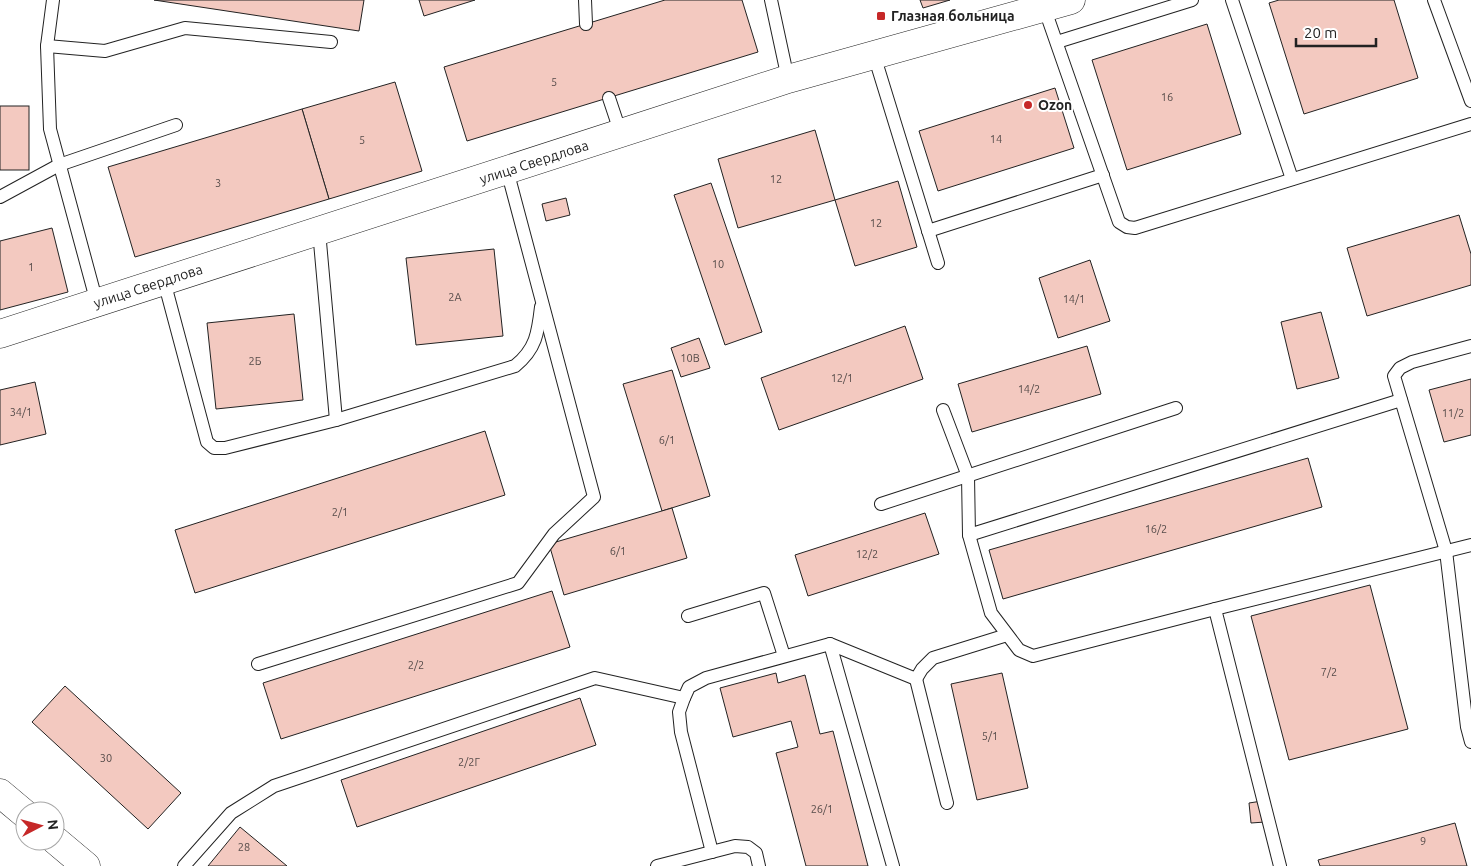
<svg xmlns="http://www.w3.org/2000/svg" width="1471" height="866" font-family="Ubuntu,sans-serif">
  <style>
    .building { fill: #f3c9c0; stroke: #222 }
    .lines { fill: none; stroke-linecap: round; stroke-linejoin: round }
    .lane-casing { stroke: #222; stroke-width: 14 }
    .secondary-casing { stroke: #222; stroke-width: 29 }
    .primary-casing { stroke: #222; stroke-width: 29 }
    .lane { stroke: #fff; stroke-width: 12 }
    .secondary { stroke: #fff; stroke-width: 28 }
    .primary { stroke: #fff; stroke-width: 28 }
    .poi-dot { fill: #c62828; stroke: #fff; stroke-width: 2 }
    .labels { text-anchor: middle; stroke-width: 4; stroke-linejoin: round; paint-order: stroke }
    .number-label { font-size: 11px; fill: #564c4a }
    .poi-label { font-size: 14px; font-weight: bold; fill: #222; stroke: #fff; text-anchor: start }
    .street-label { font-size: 14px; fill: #222; stroke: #fff }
  </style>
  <rect width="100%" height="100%" fill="#fff"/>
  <g class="building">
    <path d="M154,0H364L359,31Z"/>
    <path d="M419,0H475L424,16Z"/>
    <path d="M665,0H742L758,52L467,141L444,67Z"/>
    <path d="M920,0H950L923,8Z"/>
    <path d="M1279,0H1394L1418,78L1304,114L1269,3Z"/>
    <path d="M1207,24L1241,134L1127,170L1092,60Z"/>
    <path d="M395,82L422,171L329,199L302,109Z"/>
    <path d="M1055,88L1074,148L938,191L919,131Z"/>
    <rect x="0" y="106" width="29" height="64"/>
    <path d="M302,109L329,199L135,257L108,167Z"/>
    <path d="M815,130L835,200L738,228L718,159Z"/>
    <path d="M898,181L917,247L855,266L835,200Z"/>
    <path d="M711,183L762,332L725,345L674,195Z"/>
    <path d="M566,198L570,215L546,221L542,204Z"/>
    <path d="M1459,215L1471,254V285L1367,316L1347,248Z"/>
    <path d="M52,228L68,292L0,310V241Z"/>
    <path d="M494,249L503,336L416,345L406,258Z"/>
    <path d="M1090,260L1110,321L1058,338L1039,278Z"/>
    <path d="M1321,312L1339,378L1297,389L1281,322Z"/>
    <path d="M294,314L303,400L216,409L207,323Z"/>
    <path d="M905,326L923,379L779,430L761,378Z"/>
    <path d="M699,338L710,368L681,377L671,348Z"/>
    <path d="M1087,346L1101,394L972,432L958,384Z"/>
    <path d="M672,370L710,496L662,511L623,384Z"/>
    <path d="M1471,379V435L1444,442L1429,390Z"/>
    <path d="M35,382L46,434L0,445V390Z"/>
    <path d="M485,431L505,495L195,593L175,530Z"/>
    <path d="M1308,458L1322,507L1003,599L989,550Z"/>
    <path d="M672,508L687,558L564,595L549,544Z"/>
    <path d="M925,513L939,554L808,596L795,555Z"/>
    <path d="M1370,585L1408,729L1289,760L1251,616Z"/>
    <path d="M552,591L570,647L281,739L263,683Z"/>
    <path d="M776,673L778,683L805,675L820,734L833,731L868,866H806L776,753L798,747L791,721L733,737L720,688Z"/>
    <path d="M1002,673L1028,788L977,800L951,684Z"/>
    <path d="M65,686L181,793L148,829L32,722Z"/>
    <path d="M580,698L596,745L357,827L341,780Z"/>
    <path d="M1262,801L1265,822L1251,823L1249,803Z"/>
    <path d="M1455,823L1467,866H1320L1318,860Z"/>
    <path d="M240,827L287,866H208Z"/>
  </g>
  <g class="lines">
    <defs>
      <g id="lane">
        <path d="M53,0L47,46L50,129L97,303"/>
        <path d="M585,0L586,24"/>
        <path d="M771,0L788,79"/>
        <path d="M1232,0L1292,179"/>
        <path d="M1434,0L1471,101"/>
        <path d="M1044,7L1119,222L1127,227L1135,228L1471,124"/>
        <path d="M1057,42L1192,0"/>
        <path d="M47,46L105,51L185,28L331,42"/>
        <path d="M874,55L938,263"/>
        <path d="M609,98L621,134"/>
        <path d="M0,197L59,165L176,125"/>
        <path d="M319,231L336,420"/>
        <path d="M928,231L1103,175"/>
        <path d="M164,281L207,442L214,448H225L336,420L515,366C536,349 538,333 541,307"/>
        <path d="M1471,346L1412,362L1400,368L1394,376L1446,551L1467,727L1471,742"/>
        <path d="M943,410L968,476L969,535L1401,400"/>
        <path d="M881,504L1176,408"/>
        <path d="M969,535L991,613L1019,650L1033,656L1215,609"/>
        <path d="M688,616L764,593L784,656"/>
        <path d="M830,644L893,866"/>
        <path d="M258,664L518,583L554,534L594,497L507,170"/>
        <path d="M916,679L947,803"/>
        <path d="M712,852L681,732L679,712L684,698L689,687L706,678L830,644L916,679L922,669L933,658L1007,635"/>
        <path d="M184,866L231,813L274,786L595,678L684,698"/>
        <path d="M657,866L735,846L748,847L756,853L759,866"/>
        <path d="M1280,866L1215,609L1471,545"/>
      </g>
      <path id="secondary" d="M0,334L788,79L1071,0"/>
      <g id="primary">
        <path d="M0,793L25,814"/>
        <path d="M55,840L86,866"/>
      </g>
    </defs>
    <use href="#lane" class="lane-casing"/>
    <use href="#secondary" class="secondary-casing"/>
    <use href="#primary" class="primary-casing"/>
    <use href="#lane" class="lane"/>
    <use href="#secondary" class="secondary"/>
    <use href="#primary" class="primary"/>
  </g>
  <g class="poi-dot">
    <rect x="876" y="11" width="10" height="10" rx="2.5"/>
    <circle cx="1028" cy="105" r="5"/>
  </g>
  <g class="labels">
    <g class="number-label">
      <text x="554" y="86">5</text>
      <text x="1167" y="101">16</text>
      <text x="996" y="143">14</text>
      <text x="362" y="144">5</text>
      <text x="776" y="183">12</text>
      <text x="218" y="187">3</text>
      <text x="876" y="227">12</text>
      <text x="718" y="268">10</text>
      <text x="31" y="271">1</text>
      <text x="455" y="301">2А</text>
      <text x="1074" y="303">14/1</text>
      <text x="690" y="362">10В</text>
      <text x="255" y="365">2Б</text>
      <text x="842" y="382">12/1</text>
      <text x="1029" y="393">14/2</text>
      <text x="21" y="416">34/1</text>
      <text x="1453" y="417">11/2</text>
      <text x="667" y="444">6/1</text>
      <text x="340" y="516">2/1</text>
      <text x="1156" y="533">16/2</text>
      <text x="618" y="555">6/1</text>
      <text x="867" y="558">12/2</text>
      <text x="416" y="669">2/2</text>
      <text x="1329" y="676">7/2</text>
      <text x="990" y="740">5/1</text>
      <text x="106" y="762">30</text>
      <text x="469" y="766">2/2Г</text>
      <text x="822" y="813">26/1</text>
      <text x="1423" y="845">9</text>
      <text x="244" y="851">28</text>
    </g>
    <g class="poi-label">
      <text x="891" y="21">Глазная больница</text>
      <text x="1038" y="110">Ozon</text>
    </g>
    <g class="street-label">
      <text transform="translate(534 162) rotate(-18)" y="5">улица Свердлова</text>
      <text transform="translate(148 286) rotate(-18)" y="5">улица Свердлова</text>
    </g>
  </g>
  <g transform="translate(40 826) rotate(84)"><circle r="24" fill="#ffffff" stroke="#a7a7a7"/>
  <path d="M0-4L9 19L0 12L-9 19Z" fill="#c62828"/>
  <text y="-8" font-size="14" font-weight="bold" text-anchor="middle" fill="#222222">N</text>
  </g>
  <path d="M1296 38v8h80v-8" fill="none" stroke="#222222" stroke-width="2.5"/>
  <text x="1304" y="38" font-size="15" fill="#222222" stroke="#ffffff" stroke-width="4" paint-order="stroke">20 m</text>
</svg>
